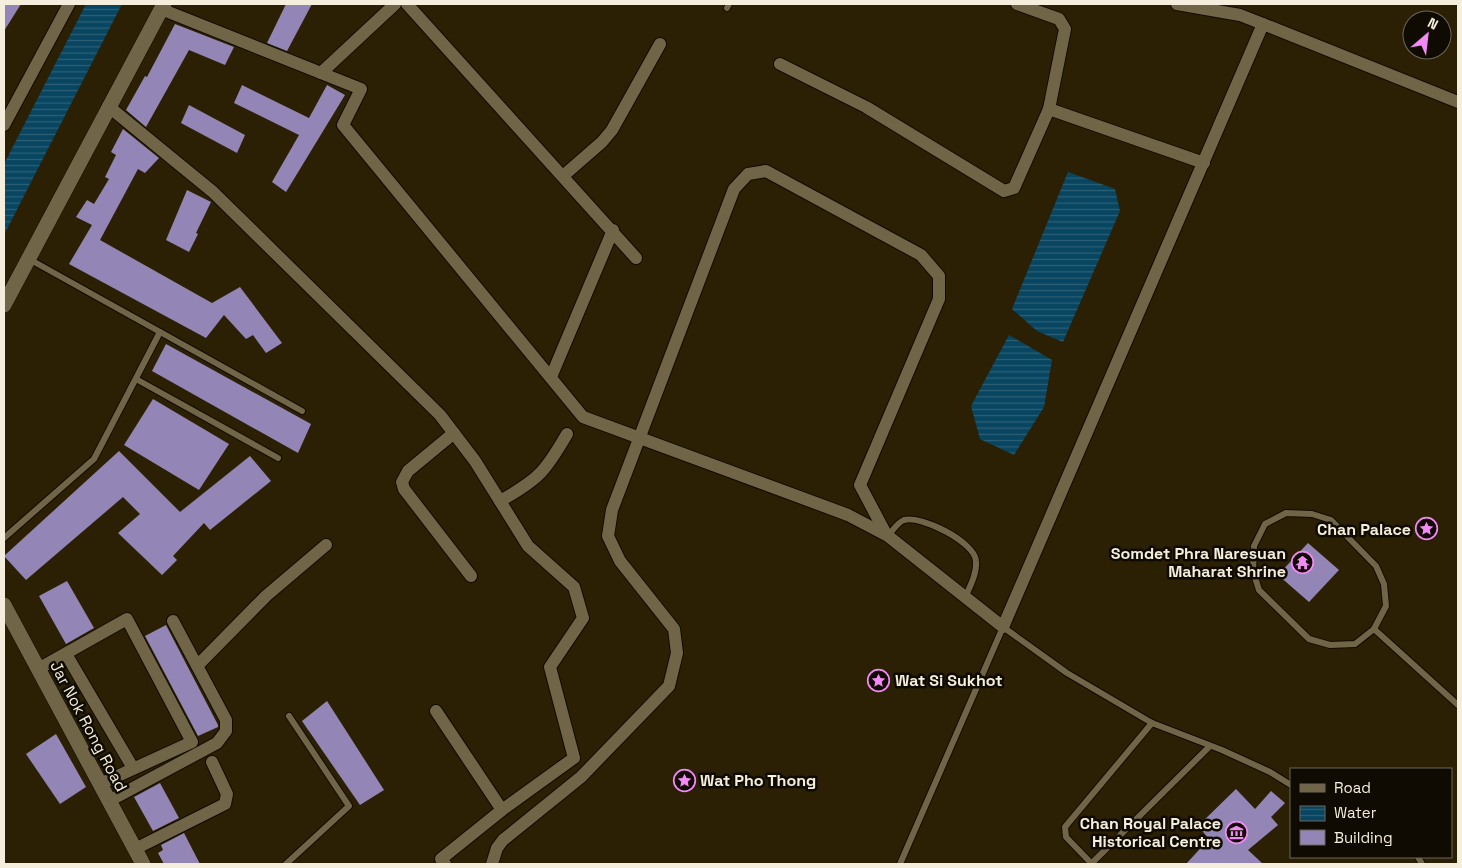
<svg xmlns="http://www.w3.org/2000/svg" width="1462" height="868" font-family="'Space Grotesk',sans-serif">
  <style>
    .water { fill: url(#water-rules) }
    .building { fill: #9386b6 }
    .lines { fill: none; stroke-linecap: round; stroke-linejoin: round }
    .service-casing { stroke: #120a00; stroke-width: 8 }
    .minor-casing { stroke: #120a00; stroke-width: 14 }
    .tertiary-casing { stroke: #120a00; stroke-width: 16 }
    .service { stroke: #716547; stroke-width: 6 }
    .minor { stroke: #716547; stroke-width: 12 }
    .tertiary { stroke: #716547; stroke-width: 15 }
    .labels { text-anchor: middle; stroke-width: 5; stroke-linejoin: round; paint-order: stroke }
    .poi-label { font-size: 16px; font-weight: bold; fill: #f5eedd; stroke: #0f0b02; text-anchor: end }
    .street-label { font-size: 16px; fill: #f5eedd; stroke: #0f0b02 }
  </style>
  <defs>
    <pattern id="water-rules" width="6" height="5" patternUnits="userSpaceOnUse" patternTransform="scale(1.25)"><rect width="6" height="5" fill="#074560"/><path d="M0 2.5h6" fill="none" stroke="#2c6076"/></pattern>
  </defs>
  <rect width="100%" height="100%" fill="#2b2003"/>
  <g class="water">
    <path d="M86,4H122L4,235V164Z"/>
    <path d="M1068,172L1115,189L1120,211L1063,342L1037,331L1012,309Z"/>
    <path d="M1009,335L1052,360L1044,407L1014,455L980,439L971,406Z"/>
  </g>
  <g class="building">
    <path d="M4,4H21L4,31Z"/>
    <path d="M286,4H312L287,51L267,43Z"/>
    <path d="M175,24L234,47L225,65L189,50L146,127L126,110L145,76L147,77Z"/>
    <path d="M242,85L309,118L327,85L345,95L286,192L272,182L299,135L234,103Z"/>
    <path d="M189,105L245,135L237,153L181,123Z"/>
    <path d="M123,129L159,158L145,173L138,169L100,240L212,303L240,287L282,343L266,353L253,335L246,339L224,315L206,338L69,264L92,225L76,217L87,200L94,204L109,179L105,177L116,155L111,152Z"/>
    <path d="M187,190L211,202L196,233L198,234L189,252L166,240Z"/>
    <path d="M166,344L311,424L298,453L152,371Z"/>
    <path d="M153,399L229,444L199,490L124,445Z"/>
    <path d="M119,451L180,512L250,456L271,481L210,530L204,523L173,556L177,560L162,575L118,533L140,514L123,497L26,580L4,556Z"/>
    <path d="M1308,543L1339,570L1309,602L1278,575Z"/>
    <path d="M67,581L94,628L66,644L39,596Z"/>
    <path d="M166,625L218,725V727L198,736L145,636Z"/>
    <path d="M327,701L384,790L360,805L302,721Z"/>
    <path d="M56,734L86,787L60,804L26,754Z"/>
    <path d="M160,783L179,818L153,831L134,797Z"/>
    <path d="M1236,789L1255,809L1271,791L1285,803L1271,817L1278,825L1248,850L1263,864H1186L1209,839L1198,826Z"/>
    <path d="M184,833L200,864H164L158,853L163,850L161,845Z"/>
  </g>
  <g class="lines">
    <defs>
      <g id="service">
        <path d="M727,8L729,4"/>
        <path d="M29,259L302,411"/>
        <path d="M136,379L278,458"/>
        <path d="M1286,513L1312,514L1331,520L1376,566L1384,584L1386,606L1374,629L1355,644L1330,645L1309,639L1259,590L1253,571L1254,546L1265,524Z"/>
        <path d="M888,536C892,531 898,522 904,520C921,515 975,542 976,561C977,574 970,586 965,598"/>
        <path d="M4,538L94,459L160,332"/>
        <path d="M1374,629L1458,705"/>
        <path d="M1418,857L1422,864"/>
        <path d="M1091,863L1066,837L1065,827L1152,723"/>
        <path d="M286,864L349,806L289,716"/>
        <path d="M900,864L1003,627L1067,673L1152,723L1222,750L1270,772L1291,785"/>
        <path d="M1091,864L1210,746"/>
      </g>
      <g id="minor">
        <path d="M407,4L636,258"/>
        <path d="M1017,4L1059,19L1065,29L1049,109"/>
        <path d="M1177,4L1240,15L1263,24"/>
        <path d="M161,9L361,89L343,125L583,417L848,515L888,536L1003,627L1263,24L1458,102"/>
        <path d="M780,64L866,107L1004,191L1014,188L1049,109L1204,163"/>
        <path d="M321,73L395,4"/>
        <path d="M108,106L213,192L440,415L475,461L528,546L574,587L583,618L550,667L574,758L502,810L441,859L445,864"/>
        <path d="M4,125L69,4"/>
        <path d="M563,176L602,142L612,130L660,44"/>
        <path d="M551,377L613,230"/>
        <path d="M454,433L408,471L402,482L404,489L471,576"/>
        <path d="M500,501C539,479 545,472 567,434"/>
        <path d="M66,654L133,768"/>
        <path d="M198,665L266,596L326,545"/>
        <path d="M38,669L127,619L192,742L100,784"/>
        <path d="M436,711L502,810"/>
        <path d="M109,801L217,743L226,731V720L173,621"/>
        <path d="M135,849L225,804L227,794L212,762"/>
        <path d="M492,864L497,848L503,840L581,777L669,686L677,653L674,629L620,561L608,536L612,510L734,189L748,174L766,171L921,255L939,276V299L860,485L886,534"/>
      </g>
      <g id="tertiary">
        <path d="M4,305L164,4"/>
        <path d="M4,605L143,864"/>
      </g>
    </defs>
    <use href="#service" class="service-casing"/>
    <use href="#minor" class="minor-casing"/>
    <use href="#tertiary" class="tertiary-casing"/>
    <use href="#service" class="service"/>
    <use href="#minor" class="minor"/>
    <use href="#tertiary" class="tertiary"/>
  </g>
  <defs>
    <symbol id="sight-ring" viewBox="-11 -11 22 22"><circle r="9.5" fill="#0f0b02" stroke="#f18af4" stroke-width="1.5"/><path d="M0-6L1.8-2.2L6-1.7L2.9 1.2L3.7 5.4L0 3.3L-3.7 5.4L-2.9 1.2L-6-1.7L-1.8-2.2Z" fill="#f18af4"/></symbol>
    <symbol id="temple-ring" viewBox="-11 -11 22 22"><circle r="9.5" fill="#0f0b02" stroke="#f18af4" stroke-width="1.5"/><path d="M0-6L5-2H3V0L6.5 2.5H4V6H1.5V3h-3V6H-4V2.5H-6.5L-3 0V-2H-5Z" fill="#f18af4"/></symbol>
    <symbol id="museum-ring" viewBox="-11 -11 22 22"><circle r="9.5" fill="#0f0b02" stroke="#f18af4" stroke-width="1.5"/><path d="M0-6L6-3V-2H-6V-3ZM-5-1h2V3h-2ZM-1-1h2V3h-2ZM3-1h2V3H3ZM-6 4H6V6H-6Z" fill="#f18af4"/></symbol>
  </defs>
  <g fill-rule="evenodd">
    <use href="#sight-ring" x="1414" y="516" width="25" height="25"/>
    <use href="#temple-ring" x="1290" y="550" width="25" height="25"/>
    <use href="#sight-ring" x="866" y="668" width="25" height="25"/>
    <use href="#sight-ring" x="672" y="768" width="25" height="25"/>
    <use href="#museum-ring" x="1224" y="820" width="25" height="25"/>
  </g>
  <g class="labels">
    <g class="poi-label">
      <text x="1411" y="535">Chan Palace</text>
      <text x="1286" y="559">Somdet Phra Naresuan<tspan x="1286" dy="18">Maharat Shrine</tspan></text>
      <text x="895" y="686" text-anchor="start">Wat Si Sukhot</text>
      <text x="700" y="786" text-anchor="start">Wat Pho Thong</text>
      <text x="1221" y="829">Chan Royal Palace<tspan x="1221" dy="18">Historical Centre</tspan></text>
    </g>
    <g class="street-label">
      <text transform="translate(89 726) rotate(62)" y="6">Jar Nok Rong Road</text>
    </g>
  </g>
  <rect width="1462" height="868" fill="none" stroke="#f5eedd" stroke-width="10"/>
  <rect x="1290" y="768" width="162" height="90" fill="#0f0b02" stroke="#6b665a"/>
  <rect x="1300" y="784" width="25" height="8" fill="#716547" stroke="#6b665a"/>
  <text x="1334" y="793" font-size="15" fill="#f5eedd">Road</text>
  <rect x="1300" y="806" width="25" height="15" fill="url(#water-rules)" stroke="#6b665a"/>
  <text x="1334" y="818" font-size="15" fill="#f5eedd">Water</text>
  <rect x="1300" y="830" width="25" height="15" fill="#9386b6" stroke="#6b665a"/>
  <text x="1334" y="843" font-size="15" fill="#f5eedd">Building</text>
  <g transform="translate(1427 35) rotate(28)"><circle r="24" fill="#0f0b02" stroke="#6b665a"/>
  <path d="M0-4L9 19L0 12L-9 19Z" fill="#f18af4"/>
  <text y="-8" font-size="14" font-weight="bold" text-anchor="middle" fill="#f5eedd">N</text>
  </g>
</svg>
